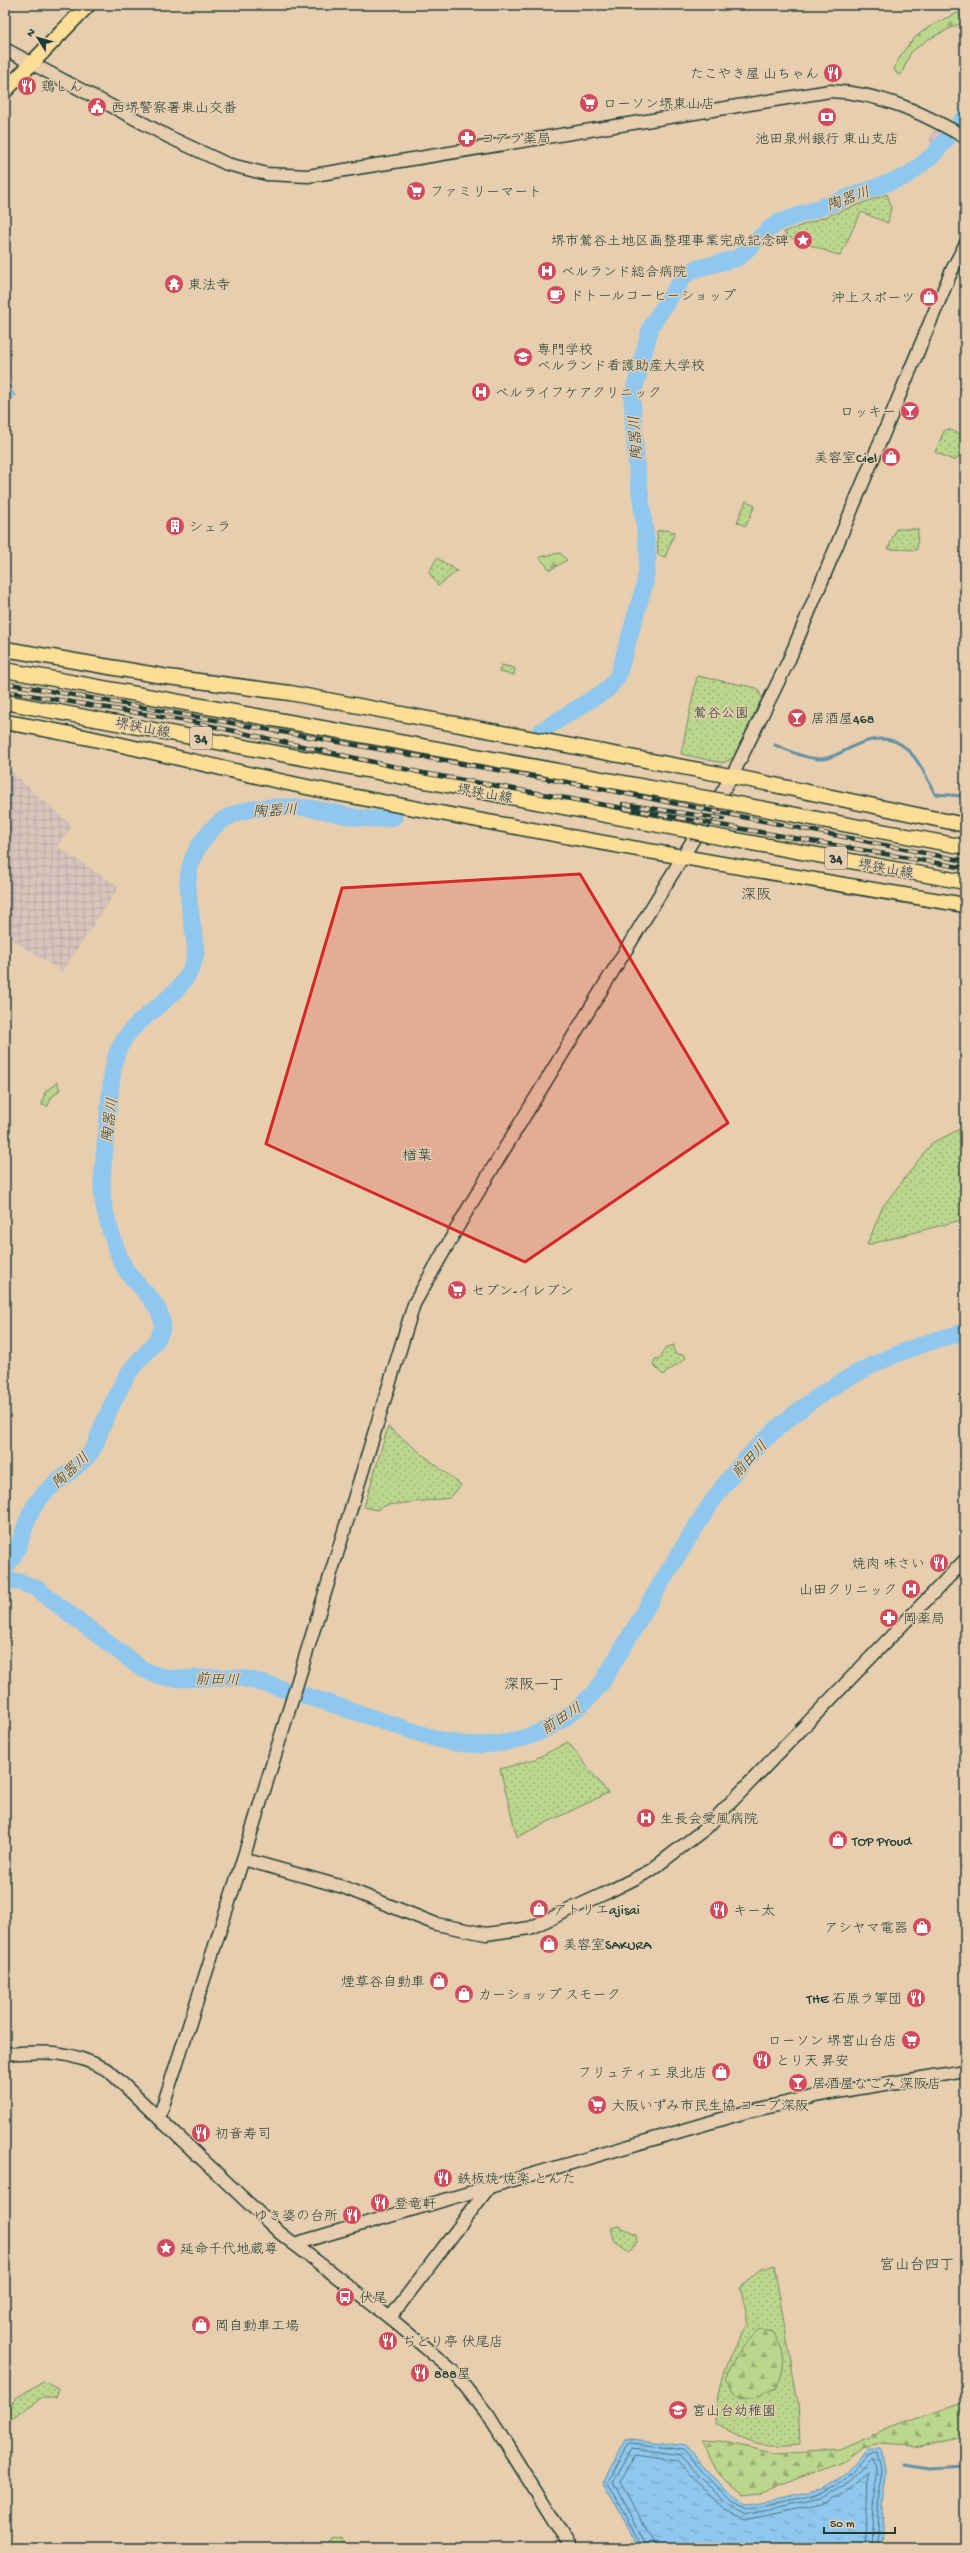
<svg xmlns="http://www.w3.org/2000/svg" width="970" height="2553" font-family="'Gochi Hand','Klee One',sans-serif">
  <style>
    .industrial { fill: url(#industrial-grid) }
    .grass { fill: url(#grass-dots); stroke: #6e8a60 }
    .forest { fill: url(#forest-firs); stroke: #6e8a60 }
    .water { fill: url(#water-ripples); stroke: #6290a4 }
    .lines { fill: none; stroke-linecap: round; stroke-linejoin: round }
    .shore { stroke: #4c747e; stroke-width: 1 }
    .stream { stroke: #6290a4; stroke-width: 3 }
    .river { stroke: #8fc7ee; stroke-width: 17 }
    .secondary-casing { stroke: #1f3d34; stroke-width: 15 }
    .primary-casing { stroke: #1f3d34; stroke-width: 17 }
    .secondary { stroke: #e7ceaf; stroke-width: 12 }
    .primary { stroke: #fcde96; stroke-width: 14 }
    .rail-casing { stroke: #1f3d34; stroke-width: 4.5 }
    .rail { stroke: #e7ceaf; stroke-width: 3; stroke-dasharray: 9; stroke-linecap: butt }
    .primary-bridge-casing { stroke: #1f3d34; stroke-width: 17; stroke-linecap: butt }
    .primary-bridge { stroke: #fcde96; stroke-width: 14 }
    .marked { fill: #d62828; fill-opacity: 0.2; stroke: #d62828; stroke-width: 3; stroke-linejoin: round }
    .labels { text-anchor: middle; stroke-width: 3; stroke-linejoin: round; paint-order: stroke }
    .shield { fill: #e7ceaf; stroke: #5b6859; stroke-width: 1 }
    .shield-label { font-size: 13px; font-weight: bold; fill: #1f3d34 }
    .poi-label { font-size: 14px; fill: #1f3d34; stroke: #e7ceaf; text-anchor: start }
    .park-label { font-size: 14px; fill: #274538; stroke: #e7ceaf }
    .street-label { font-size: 14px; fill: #1f3d34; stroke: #e7ceaf }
    .water-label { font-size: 15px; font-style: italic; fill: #25443d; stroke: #e7ceaf }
    .neighbourhood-label { font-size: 15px; fill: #1f3d34; stroke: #e7ceaf }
  </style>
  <defs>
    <pattern id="industrial-grid" width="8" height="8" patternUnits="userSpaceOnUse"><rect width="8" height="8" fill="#d9c4bd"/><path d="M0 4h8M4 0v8" fill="none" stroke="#baa9a3"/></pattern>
    <pattern id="grass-dots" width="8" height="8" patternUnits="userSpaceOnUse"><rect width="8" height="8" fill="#bdd68d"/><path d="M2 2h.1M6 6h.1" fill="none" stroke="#99af74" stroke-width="1.8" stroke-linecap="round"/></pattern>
    <pattern id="forest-firs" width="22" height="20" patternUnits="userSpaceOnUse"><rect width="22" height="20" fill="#bdd68d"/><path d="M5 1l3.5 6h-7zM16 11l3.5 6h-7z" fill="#99af74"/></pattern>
    <pattern id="water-ripples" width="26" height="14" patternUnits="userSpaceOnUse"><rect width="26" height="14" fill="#8fc7ee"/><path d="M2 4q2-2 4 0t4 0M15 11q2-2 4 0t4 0" fill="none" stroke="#74a3c2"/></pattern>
  </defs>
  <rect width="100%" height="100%" fill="#e7ceaf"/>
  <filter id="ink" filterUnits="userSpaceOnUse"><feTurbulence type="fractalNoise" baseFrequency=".025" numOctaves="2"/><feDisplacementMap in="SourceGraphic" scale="8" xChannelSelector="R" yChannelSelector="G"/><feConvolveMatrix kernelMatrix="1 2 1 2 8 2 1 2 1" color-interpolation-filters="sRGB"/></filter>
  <g filter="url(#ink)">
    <g class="industrial">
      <path d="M934,130L942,135L934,145L928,141Z"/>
      <path d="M5,766L72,826L57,846L119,887L62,972L5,935Z"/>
    </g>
    <g class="grass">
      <path d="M887,194L891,206L888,223L861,212L840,256L786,236L784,232Z"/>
      <path d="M948,429L965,436V449L955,461L935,452L944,431Z"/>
      <path d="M746,501L755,505L746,526L737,522Z"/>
      <path d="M896,529H918L917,550L888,549Z"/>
      <path d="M665,530L675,532L665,557L658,555L657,531Z"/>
      <path d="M437,558L457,571L438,586L429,572Z"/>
      <path d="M501,665L515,668L514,675L499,672Z"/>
      <path d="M697,676L757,688L762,698L733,758L723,763L681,754Z"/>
      <path d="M57,1082L60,1090L51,1098L48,1106L42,1105L45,1092Z"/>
      <path d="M960,1129L965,1156V1219L867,1245L883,1206L932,1143Z"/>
      <path d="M674,1345V1351L676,1354L684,1355L686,1358L663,1375L653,1365L655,1359L660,1358L665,1348Z"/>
      <path d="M388,1427L461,1485L450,1498L387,1505L376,1510L364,1507Z"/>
      <path d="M568,1742L608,1793L517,1837L500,1769L535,1759Z"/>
      <path d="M618,2226L636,2234L637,2242L630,2253L615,2242L611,2228Z"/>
      <path d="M774,2265L798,2403L800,2444C761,2448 748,2443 715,2424C718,2377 726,2363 749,2323L740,2288L760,2270Z"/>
      <path d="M43,2381L59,2389L56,2398H41L5,2424V2412L16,2398Z"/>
      <path d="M343,2537L346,2543L341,2546L342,2548H326L334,2539Z"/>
    </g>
    <g class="forest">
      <path d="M965,10V21L927,40L911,52L901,75L897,74L894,69C909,34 931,24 965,10Z"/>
      <path d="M560,553L567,560L550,570L539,557Z"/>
      <path d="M759,2330L772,2332C786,2353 787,2365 776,2389L753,2398L739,2397L726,2380C731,2359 744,2345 759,2330Z"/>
      <path d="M965,2402V2437L914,2446L877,2444L861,2447L842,2462L758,2493L743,2495L719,2474L701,2440L719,2441L774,2453L838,2449L873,2434Z"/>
    </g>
    <g class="water">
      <path d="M5,381L15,396L5,405Z"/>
      <path d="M632,2439L686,2446L734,2499L746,2505L820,2489L845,2475L867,2449H881L885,2470L881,2548H640L603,2483L626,2440Z"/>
    </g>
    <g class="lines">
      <g class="shore">
        <path d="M643,2548L608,2484L628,2444L632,2443L684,2450L731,2502L746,2509L822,2493L848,2478L869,2454L877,2453L881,2470L877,2548"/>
        <path d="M648,2548L613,2483L633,2448L681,2455L727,2505L746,2514L823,2497L851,2481L873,2459L876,2471L872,2548"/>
        <path d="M654,2548L652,2540L620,2483L636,2454L678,2460L724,2511L745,2520L825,2503L854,2487L868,2473L866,2548"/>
      </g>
      <g class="stream">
        <path d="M775,745C790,751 805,759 822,759C833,758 846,750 856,745C902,725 917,757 935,794L965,796"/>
        <path d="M905,2464L928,2468L965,2466"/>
      </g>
      <g class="river">
        <path d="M541,731L608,689L618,676L645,583L648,554L636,461L632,398L651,326L685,275L695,269L738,258L769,229L780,222L907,176L933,155L965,117"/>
        <path d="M5,1568C21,1549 22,1530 32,1510C45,1485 74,1474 91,1452C96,1446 98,1437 101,1429C110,1409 118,1389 130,1371C139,1357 165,1340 162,1321C158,1299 133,1284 123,1265C116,1249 105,1217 103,1200C100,1177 105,1152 107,1128C109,1107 110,1085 114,1064C123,1012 188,1005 196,952C194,928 187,902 188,879C190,852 211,822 237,813C257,806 285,806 307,808C335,811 366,824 394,817"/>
        <path d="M5,1580L20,1582L36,1588L138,1666C172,1689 204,1673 241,1678C253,1680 265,1684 276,1687C314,1698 351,1710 388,1723C408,1729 429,1738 449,1742C509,1753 563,1731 601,1684C626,1643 650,1601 675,1560C696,1527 716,1492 742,1463C801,1397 879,1353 965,1332"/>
      </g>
      <defs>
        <g id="secondary">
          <path d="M5,49L169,137L227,164L267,174L308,176L830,91C882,93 920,112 965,137"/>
          <path d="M243,1859L343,1887L436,1924L486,1934L530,1928L608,1892L650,1871L706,1828L965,1560"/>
          <path d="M5,2054C49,2051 68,2050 108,2070L280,2233L390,2318L453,2371L488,2415L571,2548"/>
          <path d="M159,2118L243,1859L414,1304L469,1207L732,776L788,662L952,270L965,245"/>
          <path d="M294,2244L746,2112L830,2093L965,2071"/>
          <path d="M390,2318L490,2186"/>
        </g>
        <g id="primary">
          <path d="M5,91L88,5"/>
          <path d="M5,649L168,677L290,693L741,778L965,825"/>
          <path d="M5,670L711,799"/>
          <path d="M5,702L691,831"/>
          <path d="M5,722C120,741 232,773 346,795C552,835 758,871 965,905"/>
          <path d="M727,802L965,847"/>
          <path d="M708,835L965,882"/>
        </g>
      </defs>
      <use href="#secondary" class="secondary-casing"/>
      <use href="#primary" class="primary-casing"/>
      <use href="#secondary" class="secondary"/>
      <use href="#primary" class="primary"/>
      <defs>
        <g id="rail">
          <path d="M5,683L587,786L965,861"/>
          <path d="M5,691L198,723L423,773L965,868"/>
          <path d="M623,804L723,819"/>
        </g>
      </defs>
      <use href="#rail" class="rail-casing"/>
      <use href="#rail" class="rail"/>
      <defs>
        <g id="primary-bridge">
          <path d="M711,799L727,802"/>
          <path d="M691,831L708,835"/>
        </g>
      </defs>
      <use href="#primary-bridge" class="primary-bridge-casing"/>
      <use href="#primary-bridge" class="primary-bridge"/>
    </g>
  </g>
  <path class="marked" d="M580,874L728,1123L525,1262L266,1144L342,888Z"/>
  <defs>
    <symbol id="restaurant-disc" viewBox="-11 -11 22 22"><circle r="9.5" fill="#d1495b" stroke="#e7ceaf"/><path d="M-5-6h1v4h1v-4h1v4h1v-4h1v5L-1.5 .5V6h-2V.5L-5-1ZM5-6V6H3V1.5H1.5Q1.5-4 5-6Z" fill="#fff"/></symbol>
    <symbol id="supermarket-disc" viewBox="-11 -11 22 22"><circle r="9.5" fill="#d1495b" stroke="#e7ceaf"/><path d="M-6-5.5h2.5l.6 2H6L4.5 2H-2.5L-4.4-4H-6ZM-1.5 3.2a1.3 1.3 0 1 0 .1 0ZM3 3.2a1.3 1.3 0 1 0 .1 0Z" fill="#fff"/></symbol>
    <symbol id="civic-disc" viewBox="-11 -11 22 22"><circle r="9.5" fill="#d1495b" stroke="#e7ceaf"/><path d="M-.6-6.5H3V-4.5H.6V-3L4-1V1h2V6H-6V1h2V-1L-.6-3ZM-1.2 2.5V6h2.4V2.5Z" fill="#fff"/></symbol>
    <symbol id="bank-disc" viewBox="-11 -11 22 22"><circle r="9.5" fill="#d1495b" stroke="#e7ceaf"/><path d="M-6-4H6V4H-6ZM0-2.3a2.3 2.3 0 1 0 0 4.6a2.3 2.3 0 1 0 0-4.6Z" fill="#fff"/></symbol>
    <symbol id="pharmacy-disc" viewBox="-11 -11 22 22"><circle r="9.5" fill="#d1495b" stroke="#e7ceaf"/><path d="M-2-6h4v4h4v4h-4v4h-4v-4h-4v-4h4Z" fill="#fff"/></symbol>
    <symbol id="sight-disc" viewBox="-11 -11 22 22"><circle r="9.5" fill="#d1495b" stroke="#e7ceaf"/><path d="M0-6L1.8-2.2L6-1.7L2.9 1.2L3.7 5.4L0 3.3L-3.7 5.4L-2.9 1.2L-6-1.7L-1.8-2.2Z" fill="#fff"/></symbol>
    <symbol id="hospital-disc" viewBox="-11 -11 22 22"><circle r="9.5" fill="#d1495b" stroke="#e7ceaf"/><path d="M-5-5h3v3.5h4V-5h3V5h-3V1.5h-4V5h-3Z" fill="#fff"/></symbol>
    <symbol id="temple-disc" viewBox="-11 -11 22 22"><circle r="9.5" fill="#d1495b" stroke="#e7ceaf"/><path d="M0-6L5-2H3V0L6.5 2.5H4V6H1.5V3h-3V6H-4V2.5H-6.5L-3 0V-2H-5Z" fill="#fff"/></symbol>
    <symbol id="cafe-disc" viewBox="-11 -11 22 22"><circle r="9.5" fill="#d1495b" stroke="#e7ceaf"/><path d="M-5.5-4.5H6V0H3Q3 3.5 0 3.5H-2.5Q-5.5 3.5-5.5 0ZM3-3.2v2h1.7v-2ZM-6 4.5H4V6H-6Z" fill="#fff"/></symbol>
    <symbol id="shop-disc" viewBox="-11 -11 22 22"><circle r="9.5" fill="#d1495b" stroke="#e7ceaf"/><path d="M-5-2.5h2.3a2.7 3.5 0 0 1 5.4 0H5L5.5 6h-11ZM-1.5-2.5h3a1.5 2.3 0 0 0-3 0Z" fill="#fff"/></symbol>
    <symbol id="school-disc" viewBox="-11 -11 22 22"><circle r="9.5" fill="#d1495b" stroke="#e7ceaf"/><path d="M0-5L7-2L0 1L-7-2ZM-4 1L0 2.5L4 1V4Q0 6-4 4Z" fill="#fff"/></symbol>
    <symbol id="bar-disc" viewBox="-11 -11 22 22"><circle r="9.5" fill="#d1495b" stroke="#e7ceaf"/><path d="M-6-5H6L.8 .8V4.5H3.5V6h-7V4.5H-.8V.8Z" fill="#fff"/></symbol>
    <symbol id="building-disc" viewBox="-11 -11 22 22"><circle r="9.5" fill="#d1495b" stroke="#e7ceaf"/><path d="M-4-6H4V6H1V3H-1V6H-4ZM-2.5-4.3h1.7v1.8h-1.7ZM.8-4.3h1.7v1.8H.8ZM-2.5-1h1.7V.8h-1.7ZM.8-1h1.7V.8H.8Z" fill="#fff"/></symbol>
    <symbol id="bus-disc" viewBox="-11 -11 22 22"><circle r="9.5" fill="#d1495b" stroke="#e7ceaf"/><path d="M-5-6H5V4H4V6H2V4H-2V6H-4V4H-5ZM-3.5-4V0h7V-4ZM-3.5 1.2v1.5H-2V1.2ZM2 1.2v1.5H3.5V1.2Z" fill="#fff"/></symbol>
  </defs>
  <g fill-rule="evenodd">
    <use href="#restaurant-disc" x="822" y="62" width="22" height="22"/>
    <use href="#restaurant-disc" x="16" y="75" width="22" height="22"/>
    <use href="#supermarket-disc" x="578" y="92" width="22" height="22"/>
    <use href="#civic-disc" x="86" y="96" width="22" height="22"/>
    <use href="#bank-disc" x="816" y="106" width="22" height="22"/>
    <use href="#pharmacy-disc" x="456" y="127" width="22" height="22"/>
    <use href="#supermarket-disc" x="405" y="180" width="22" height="22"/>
    <use href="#sight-disc" x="792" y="229" width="22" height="22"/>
    <use href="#hospital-disc" x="536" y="260" width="22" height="22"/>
    <use href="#temple-disc" x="163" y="273" width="22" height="22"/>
    <use href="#cafe-disc" x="545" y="284" width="22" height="22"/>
    <use href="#shop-disc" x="918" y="286" width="22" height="22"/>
    <use href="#school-disc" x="512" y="346" width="22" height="22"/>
    <use href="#hospital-disc" x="470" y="381" width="22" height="22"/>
    <use href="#bar-disc" x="899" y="400" width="22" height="22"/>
    <use href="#shop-disc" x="880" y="446" width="22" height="22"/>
    <use href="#building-disc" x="164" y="515" width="22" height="22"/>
    <use href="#bar-disc" x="786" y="707" width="22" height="22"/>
    <use href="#supermarket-disc" x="446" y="1279" width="22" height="22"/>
    <use href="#restaurant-disc" x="928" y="1552" width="22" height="22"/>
    <use href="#hospital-disc" x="900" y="1578" width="22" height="22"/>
    <use href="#pharmacy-disc" x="878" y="1607" width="22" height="22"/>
    <use href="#hospital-disc" x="635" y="1807" width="22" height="22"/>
    <use href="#shop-disc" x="827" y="1829" width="22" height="22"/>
    <use href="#shop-disc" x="528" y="1898" width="22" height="22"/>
    <use href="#restaurant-disc" x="708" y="1899" width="22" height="22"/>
    <use href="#shop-disc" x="911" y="1916" width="22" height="22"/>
    <use href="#shop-disc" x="538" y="1933" width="22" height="22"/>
    <use href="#shop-disc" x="428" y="1970" width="22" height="22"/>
    <use href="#shop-disc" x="453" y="1983" width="22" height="22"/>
    <use href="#restaurant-disc" x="905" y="1987" width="22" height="22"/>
    <use href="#supermarket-disc" x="900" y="2029" width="22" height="22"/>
    <use href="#restaurant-disc" x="751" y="2049" width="22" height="22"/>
    <use href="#shop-disc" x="710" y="2061" width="22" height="22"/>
    <use href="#bar-disc" x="787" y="2072" width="22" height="22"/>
    <use href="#supermarket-disc" x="586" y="2094" width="22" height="22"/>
    <use href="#restaurant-disc" x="190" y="2122" width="22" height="22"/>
    <use href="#restaurant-disc" x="432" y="2167" width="22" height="22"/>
    <use href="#restaurant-disc" x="369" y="2192" width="22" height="22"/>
    <use href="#restaurant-disc" x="341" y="2204" width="22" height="22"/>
    <use href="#sight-disc" x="155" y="2237" width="22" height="22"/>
    <use href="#bus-disc" x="334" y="2286" width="22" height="22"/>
    <use href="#shop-disc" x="190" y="2314" width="22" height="22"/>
    <use href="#restaurant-disc" x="377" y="2330" width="22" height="22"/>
    <use href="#restaurant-disc" x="409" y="2362" width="22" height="22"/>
    <use href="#school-disc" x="667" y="2399" width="22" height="22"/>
  </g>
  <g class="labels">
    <g class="shield">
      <rect x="190" y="727" width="22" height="22" rx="3"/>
      <rect x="825" y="847" width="22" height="22" rx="3"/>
    </g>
    <g class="shield-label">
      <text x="201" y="743">34</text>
      <text x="836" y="863">34</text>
    </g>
    <g class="poi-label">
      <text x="819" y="78" text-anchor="end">たこやき屋 山ちゃん</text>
      <text x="41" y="91">鶏しん</text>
      <text x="603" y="108">ローソン堺東山店</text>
      <text x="111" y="112">西堺警察署東山交番</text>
      <text x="481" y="143">コアラ薬局</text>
      <text x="827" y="143" text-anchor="middle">池田泉州銀行 東山支店</text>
      <text x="430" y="196">ファミリーマート</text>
      <text x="789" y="245" text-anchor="end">堺市鶯谷土地区画整理事業完成記念碑</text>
      <text x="561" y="276">ベルランド総合病院</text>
      <text x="188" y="289">東法寺</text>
      <text x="570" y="300">ドトールコーヒーショップ</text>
      <text x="915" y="302" text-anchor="end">沖上スポーツ</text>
      <text x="537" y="354">専門学校<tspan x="537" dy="16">ベルランド看護助産大学校</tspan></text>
      <text x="495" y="397">ベルライフケアクリニック</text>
      <text x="896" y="416" text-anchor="end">ロッキー</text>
      <text x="877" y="462" text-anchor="end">美容室Ciel</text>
      <text x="189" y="531">シェラ</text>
      <text x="811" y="723">居酒屋468</text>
      <text x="471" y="1295">セブン-イレブン</text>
      <text x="925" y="1568" text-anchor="end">焼肉 味さい</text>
      <text x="897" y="1594" text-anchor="end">山田クリニック</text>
      <text x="903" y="1623">岡薬局</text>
      <text x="660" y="1823">生長会愛風病院</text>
      <text x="852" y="1845">TOP Proud</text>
      <text x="553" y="1914">アトリエajisai</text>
      <text x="733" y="1915">キー太</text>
      <text x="908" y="1932" text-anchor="end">アシヤマ電器</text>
      <text x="563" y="1949">美容室SAKURA</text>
      <text x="425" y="1986" text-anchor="end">煙草谷自動車</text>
      <text x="478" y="1999">カーショップ スモーク</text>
      <text x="902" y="2003" text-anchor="end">THE 石原ラ軍団</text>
      <text x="897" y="2045" text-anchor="end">ローソン 堺宮山台店</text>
      <text x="776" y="2065">とり天 昇安</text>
      <text x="707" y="2077" text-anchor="end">フリュティエ 泉北店</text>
      <text x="812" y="2088">居酒屋なごみ 深阪店</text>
      <text x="611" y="2110">大阪いずみ市民生協 コープ深阪</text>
      <text x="215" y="2138">初音寿司</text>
      <text x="457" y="2183">鉄板焼 焼楽 とんた</text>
      <text x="394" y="2208">登竜軒</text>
      <text x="338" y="2220" text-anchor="end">ゆき婆の台所</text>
      <text x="180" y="2253">延命千代地蔵尊</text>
      <text x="359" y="2302">伏尾</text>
      <text x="215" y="2330">岡自動車工場</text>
      <text x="402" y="2346">ぢどり亭 伏尾店</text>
      <text x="434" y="2378">888屋</text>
      <text x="692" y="2415">宮山台幼稚園</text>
    </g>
    <g class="park-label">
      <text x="721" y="717">鶯谷公園</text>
    </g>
    <g class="street-label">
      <text transform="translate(143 727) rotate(11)" y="5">堺狭山線</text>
      <text transform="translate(485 793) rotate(10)" y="5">堺狭山線</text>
      <text transform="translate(886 868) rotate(10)" y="5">堺狭山線</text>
    </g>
    <g class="water-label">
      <text transform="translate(848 198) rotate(-20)" y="5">陶器川</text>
      <text transform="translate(635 438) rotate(-94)" y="5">陶器川</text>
      <text transform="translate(275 810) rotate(-3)" y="5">陶器川</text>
      <text transform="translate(109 1120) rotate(-83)" y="5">陶器川</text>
      <text transform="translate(749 1459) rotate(-47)" y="5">前田川</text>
      <text transform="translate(70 1470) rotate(-43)" y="5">陶器川</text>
      <text transform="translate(217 1679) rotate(1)" y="5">前田川</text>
      <text transform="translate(561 1718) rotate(-33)" y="5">前田川</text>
    </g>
    <g class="neighbourhood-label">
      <text x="756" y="899">深阪</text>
      <text x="417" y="1160">楢葉</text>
      <text x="534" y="1689">深阪一丁</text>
      <text x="917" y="2269">宮山台四丁</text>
    </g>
  </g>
  <rect width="970" height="2553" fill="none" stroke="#e7ceaf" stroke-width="20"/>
  <rect x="10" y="10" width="950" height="2533" fill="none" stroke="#1f3d34" stroke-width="1.5" filter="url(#ink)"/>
  <g transform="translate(38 38) rotate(307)" stroke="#e7ceaf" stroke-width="3" paint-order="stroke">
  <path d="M0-3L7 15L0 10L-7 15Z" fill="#1f3d34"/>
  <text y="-6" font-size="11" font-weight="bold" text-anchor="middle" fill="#1f3d34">N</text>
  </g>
  <path d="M824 2527v6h71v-6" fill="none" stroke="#1f3d34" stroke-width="2"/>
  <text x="830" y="2527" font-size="12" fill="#1f3d34" stroke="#e7ceaf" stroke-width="3" paint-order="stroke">50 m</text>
</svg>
